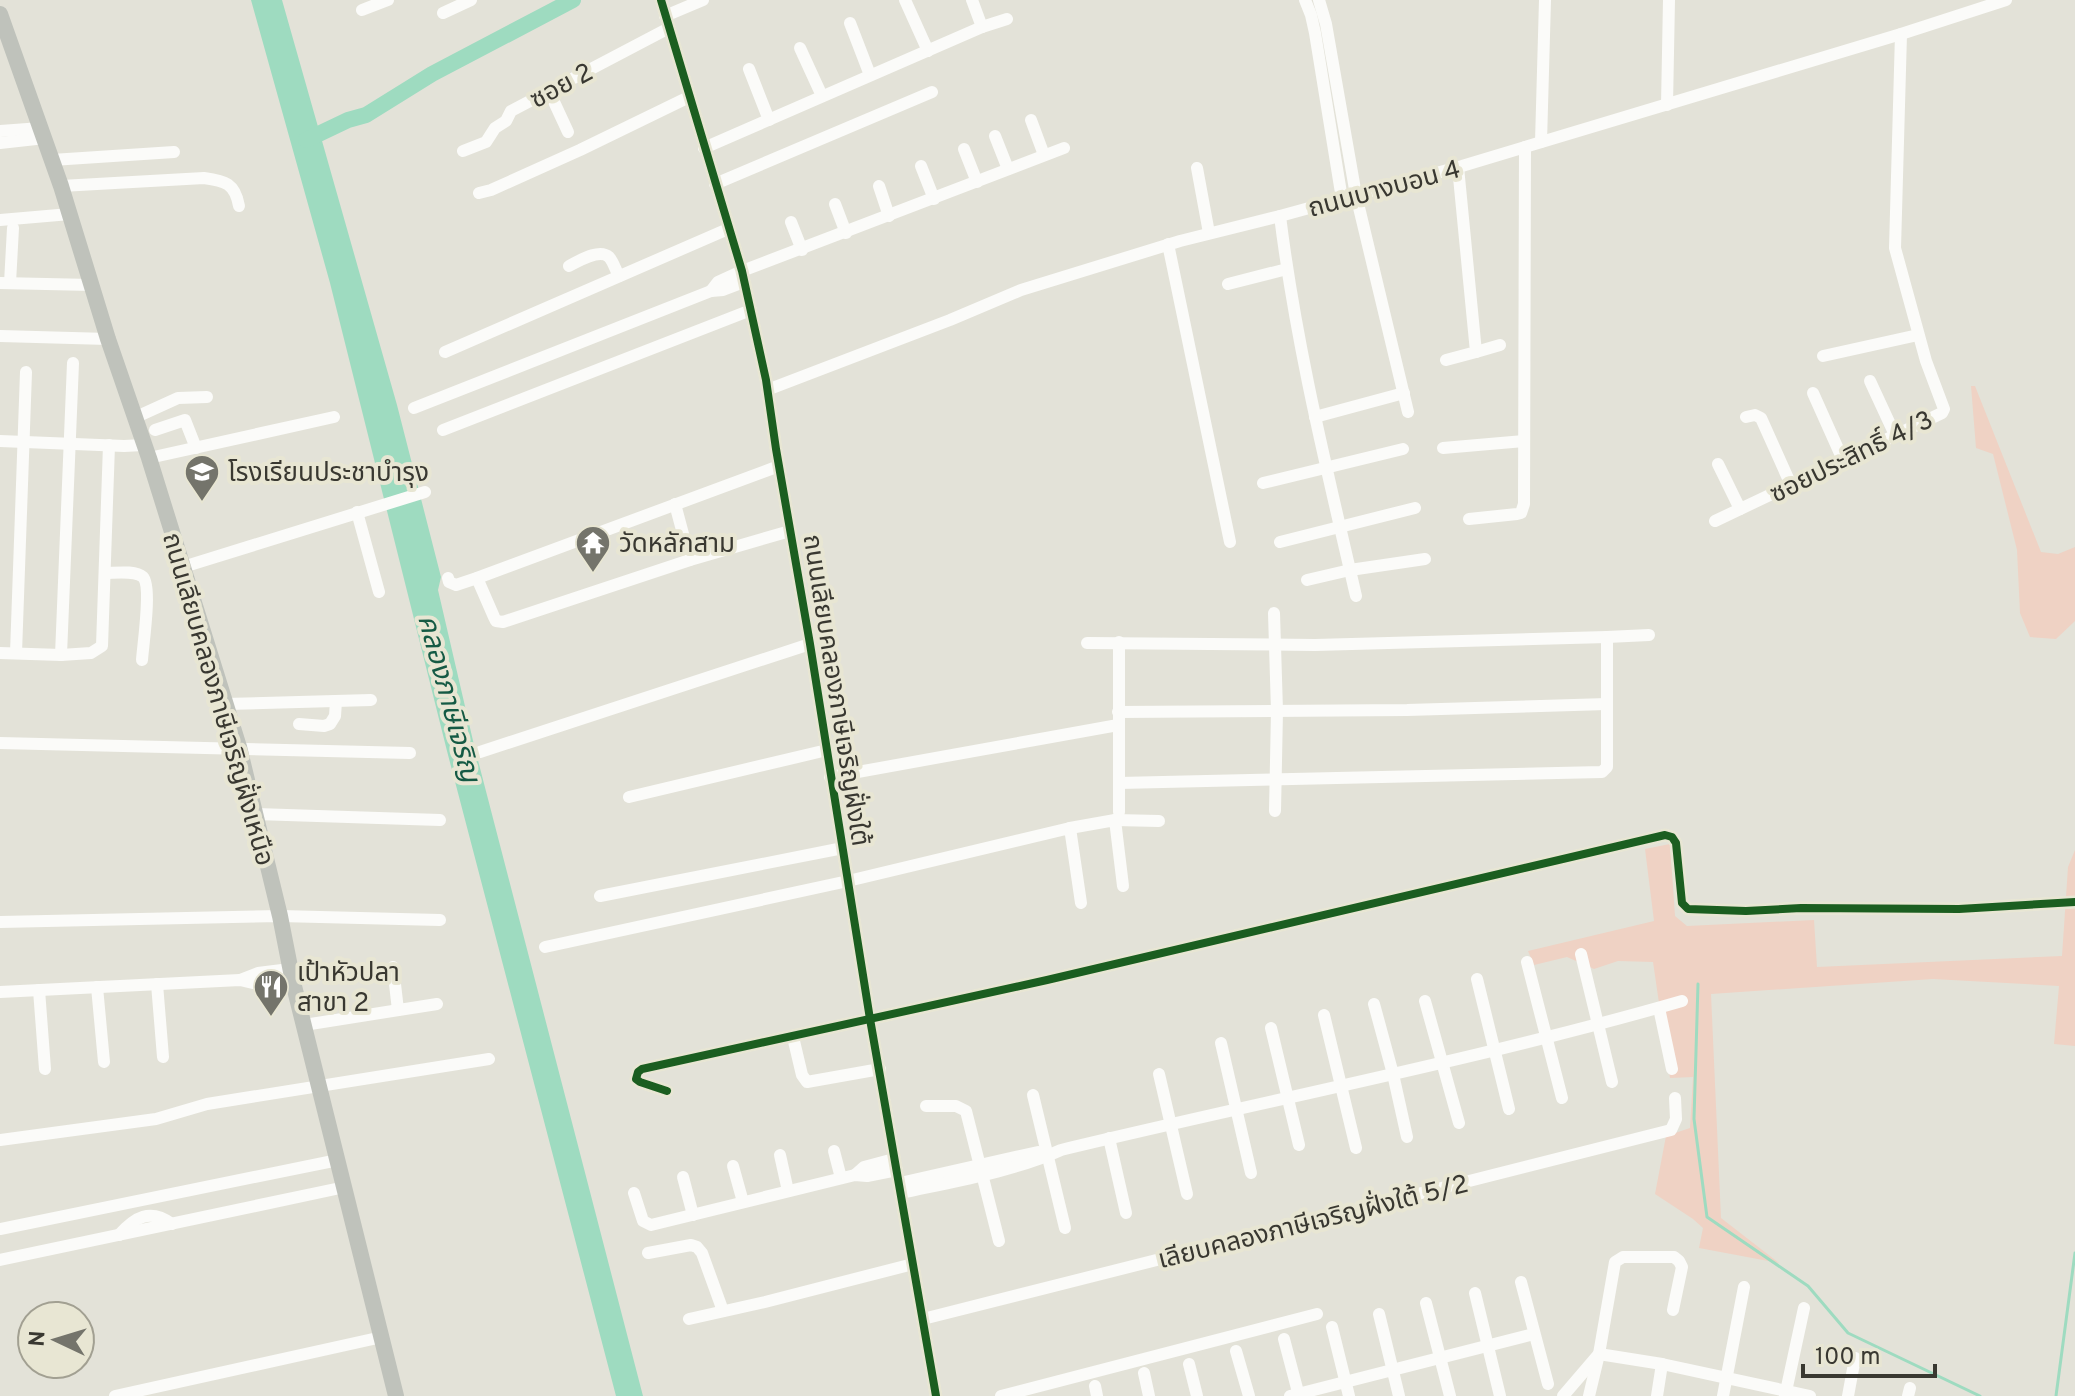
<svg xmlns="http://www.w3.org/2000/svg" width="2075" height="1396" font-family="Overpass,'Noto Sans Thai',sans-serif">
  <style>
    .green { fill: #efd2c4 }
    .water { fill: #9edbc0 }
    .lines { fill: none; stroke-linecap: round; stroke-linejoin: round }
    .stream { stroke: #9edbc0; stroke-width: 3 }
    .river { stroke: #9edbc0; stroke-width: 16 }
    .minor { stroke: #fbfbf9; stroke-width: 12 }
    .major { stroke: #bfc2bb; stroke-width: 16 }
    .cycleway-casing { stroke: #e8e6d3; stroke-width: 13 }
    .cycleway { stroke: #1b5e20; stroke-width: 8 }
    .labels { text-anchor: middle; stroke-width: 8; stroke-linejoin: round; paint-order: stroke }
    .street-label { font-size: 26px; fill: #393831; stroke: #e8e6d3 }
    .poi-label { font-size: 26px; fill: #393831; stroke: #e8e6d3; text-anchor: start }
    .water-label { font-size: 28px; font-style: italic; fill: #155a44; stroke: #e8e6d3 }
  </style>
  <rect width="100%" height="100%" fill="#e3e2d8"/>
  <g class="green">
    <path d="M1971,386H1975L2041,552L2058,554L2075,547V621L2056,639L2030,637L2020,613L2017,550L1993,454L1976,448Z"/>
    <path d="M1670,844L1675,916L1687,926L1814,920L1817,967L2062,956L2068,867L2075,850V1046L2054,1044L2059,986L1933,979L1711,994L1721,1218L1779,1263L1699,1248L1703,1228L1693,1219L1655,1194L1666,1136L1690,1128L1693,1077L1670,1078L1653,962L1618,961L1594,969L1567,957L1534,965L1528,951L1654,921L1645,849Z"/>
  </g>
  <path class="water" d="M251,0H282L397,405L441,577L438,590L474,745L643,1396H616L447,751L330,283Z"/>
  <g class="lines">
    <g class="stream">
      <path d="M1698,984L1694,1119L1707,1217L1808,1286L1848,1333L1980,1396"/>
      <path d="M2056,1396L2075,1253"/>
    </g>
    <path class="river" d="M306,140L348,120L366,115L432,74L573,0"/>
    <g class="minor">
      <path d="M661,0L742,271L766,380L776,449L810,644L870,1019L936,1396"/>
      <path d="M905,0L928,51"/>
      <path d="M972,0L982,27"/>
      <path d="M1305,0L1311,15L1315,33L1342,199"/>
      <path d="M1319,0L1326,24L1356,195L1408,412"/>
      <path d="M362,10L388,0"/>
      <path d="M443,13L471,0"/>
      <path d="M665,16L703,0"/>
      <path d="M850,23L870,75"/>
      <path d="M800,48L822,96"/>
      <path d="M749,69L769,120"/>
      <path d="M549,91L568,132"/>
      <path d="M1667,105L1669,0"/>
      <path d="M1031,120L1044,155"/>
      <path d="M0,131L41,128"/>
      <path d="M995,136L1008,169"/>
      <path d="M1541,142L1545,0"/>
      <path d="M0,143L45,138"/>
      <path d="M704,148L982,27L1007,19"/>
      <path d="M964,149L977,182"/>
      <path d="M463,151L486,142L495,128L506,121L511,111L669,28"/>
      <path d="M52,160L174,152"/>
      <path d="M921,166L934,199"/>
      <path d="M1197,168L1209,233"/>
      <path d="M715,184L932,92"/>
      <path d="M61,186L204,178C225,181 235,183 239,206"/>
      <path d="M879,186L889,216"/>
      <path d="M479,193L491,190L580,150L689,97"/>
      <path d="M835,204L846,233"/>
      <path d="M1280,216C1296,345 1327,470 1356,596"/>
      <path d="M0,220L70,214"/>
      <path d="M791,222L802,250"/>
      <path d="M1168,244L1230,542"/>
      <path d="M569,266C579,261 599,248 609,257C613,261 616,271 619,276"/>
      <path d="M0,283L92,285"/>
      <path d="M10,283L13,228"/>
      <path d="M1228,284L1287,269"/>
      <path d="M711,291L718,282L742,271L1064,148"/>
      <path d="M0,336L108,339"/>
      <path d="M445,352L728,229"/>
      <path d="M1476,352L1500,345"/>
      <path d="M1823,356L1918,335"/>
      <path d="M1446,360L1476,352L1458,167"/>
      <path d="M1870,381L1895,435"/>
      <path d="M767,390L950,320L1021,290L1180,241L1280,216L1462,166L1901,34L2006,0"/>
      <path d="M1813,393L1843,460"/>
      <path d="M414,408L711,291L723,290L744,282"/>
      <path d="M1315,417L1404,393"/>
      <path d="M1746,417L1755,415L1761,418L1791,485"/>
      <path d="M134,418L178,398L207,397"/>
      <path d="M155,430L185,420L196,448"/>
      <path d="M443,430L751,310"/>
      <path d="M0,441L124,446L143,445"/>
      <path d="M1443,448L1524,441"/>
      <path d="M149,458L334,417"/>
      <path d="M1718,464L1740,509"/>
      <path d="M1263,483L1403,449"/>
      <path d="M675,504L690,560"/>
      <path d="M357,512L379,592"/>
      <path d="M1469,519L1517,514L1521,513L1524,504L1525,147"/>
      <path d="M1715,521L1942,413L1944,409L1926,361L1895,248L1901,34"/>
      <path d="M1280,542L1415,508"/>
      <path d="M183,567L425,492"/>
      <path d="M105,573C115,573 135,570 143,577C152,586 143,645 142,660"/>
      <path d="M448,578L449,582L456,585L477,578L779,466"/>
      <path d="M477,578L494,617L496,621L503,622L690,560L790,531"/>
      <path d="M1307,580L1350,570L1425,559"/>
      <path d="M1274,613L1277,711L1275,811"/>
      <path d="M1087,643L1315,645L1607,637"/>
      <path d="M0,653L61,655L91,653L102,646L109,445"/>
      <path d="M16,653L26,372"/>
      <path d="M61,655L73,363"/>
      <path d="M225,704L371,700"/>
      <path d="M1118,712L1407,710L1607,704"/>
      <path d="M299,724L324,726L330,724L335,716L336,701"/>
      <path d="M0,743L410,753"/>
      <path d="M480,752L810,644"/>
      <path d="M830,777L1118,725"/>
      <path d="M1119,783L1602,772L1607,767V637L1649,635"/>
      <path d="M629,797L827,750"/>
      <path d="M1119,812V642"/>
      <path d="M256,814L440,820"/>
      <path d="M1115,820L1159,821"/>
      <path d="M1070,828L1115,820L1123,886"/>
      <path d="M600,896L843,848"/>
      <path d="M0,922L280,916L440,920"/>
      <path d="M545,947L848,881L1070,828L1081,903"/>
      <path d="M1581,954L1612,1082"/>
      <path d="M1527,962L1562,1098"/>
      <path d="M393,967L398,1010"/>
      <path d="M1477,979L1509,1109"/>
      <path d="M240,980L258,973L290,969"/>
      <path d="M157,984L163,1057"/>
      <path d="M97,987L104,1062"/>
      <path d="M39,990L45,1069"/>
      <path d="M0,992L240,980L257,984L293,982"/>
      <path d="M1425,1001L1459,1123"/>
      <path d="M1374,1004L1393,1074L1407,1137"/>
      <path d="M1659,1008L1672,1069"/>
      <path d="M1324,1015L1356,1148"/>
      <path d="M304,1025L437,1004"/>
      <path d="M1271,1028L1299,1145"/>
      <path d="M793,1037L802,1075L807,1082L880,1069"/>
      <path d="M1221,1043L1251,1173"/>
      <path d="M1159,1074L1187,1194"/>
      <path d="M667,1091L640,1082L636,1079L638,1072L642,1069L1047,980L1665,835L1672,837L1676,843L1682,903L1688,909L1746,911L1801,908L1959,909L2075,902"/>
      <path d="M1033,1095L1065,1228"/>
      <path d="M926,1106H956L966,1111L999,1241"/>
      <path d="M1109,1138L1126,1213"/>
      <path d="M0,1140L156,1119L207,1104L489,1059"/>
      <path d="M834,1151L841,1178"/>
      <path d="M780,1155L788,1191"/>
      <path d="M733,1166L743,1202"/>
      <path d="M855,1175L864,1167L894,1159"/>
      <path d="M683,1177L693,1215"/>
      <path d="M900,1183L1038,1152"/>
      <path d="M634,1193L643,1221L651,1225L855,1175L867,1176L897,1170"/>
      <path d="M901,1193C951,1182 1015,1171 1061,1150C1268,1100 1477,1060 1682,1001"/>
      <path d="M0,1229L338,1160"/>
      <path d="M119,1235C135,1217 150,1208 172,1224"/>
      <path d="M648,1253L691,1245L697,1247L702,1253L723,1311"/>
      <path d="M0,1260L345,1187"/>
      <path d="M1521,1282L1548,1384"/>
      <path d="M1475,1293L1500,1396"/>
      <path d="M1426,1303L1450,1396"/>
      <path d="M1379,1314L1399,1396"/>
      <path d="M689,1319L765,1302L913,1264"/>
      <path d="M923,1319L1671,1130L1676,1119L1675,1098"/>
      <path d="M1332,1327L1349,1396"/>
      <path d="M1284,1339L1299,1396"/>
      <path d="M1236,1351L1249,1396"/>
      <path d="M1189,1364L1197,1396"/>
      <path d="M1144,1373L1149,1396"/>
      <path d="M1095,1386L1097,1396"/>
      <path d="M115,1396L382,1337"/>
      <path d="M1001,1396L1317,1314"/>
      <path d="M1290,1396L1534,1334"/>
      <path d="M1563,1396L1599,1354L1662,1364L1810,1396"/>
      <path d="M1589,1396L1599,1354L1615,1262L1623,1257H1674L1679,1261L1682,1267L1673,1310"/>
      <path d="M1657,1396L1662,1364"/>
      <path d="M1723,1396L1744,1287"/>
      <path d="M1785,1396L1804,1308"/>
      <path d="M1848,1396L1855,1358"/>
      <path d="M1908,1396L1910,1388"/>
    </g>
    <path class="major" d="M0,14L61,186L108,339L149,458L239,747L280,916L293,982L396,1396"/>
    <defs>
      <g id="cycleway">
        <path d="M661,0L742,271L766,380L776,449L810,644L870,1019L936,1396"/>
        <path d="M667,1091L640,1082L636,1079L638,1072L642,1069L1047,980L1665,835L1672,837L1676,843L1682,903L1688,909L1746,911L1801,908L1959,909L2075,902"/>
      </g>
    </defs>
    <use href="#cycleway" class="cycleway-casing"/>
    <use href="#cycleway" class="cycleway"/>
  </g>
  <defs>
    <symbol id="school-pin" viewBox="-11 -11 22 30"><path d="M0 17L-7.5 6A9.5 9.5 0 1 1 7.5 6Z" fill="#74746b" stroke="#e8e6d3"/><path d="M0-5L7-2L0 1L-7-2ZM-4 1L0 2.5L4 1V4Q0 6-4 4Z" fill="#fff"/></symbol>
    <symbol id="temple-pin" viewBox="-11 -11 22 30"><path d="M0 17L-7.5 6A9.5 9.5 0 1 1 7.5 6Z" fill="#74746b" stroke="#e8e6d3"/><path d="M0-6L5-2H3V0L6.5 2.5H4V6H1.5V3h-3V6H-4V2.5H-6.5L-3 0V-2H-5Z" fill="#fff"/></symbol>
    <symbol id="restaurant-pin" viewBox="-11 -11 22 30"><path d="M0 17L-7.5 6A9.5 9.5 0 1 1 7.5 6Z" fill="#74746b" stroke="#e8e6d3"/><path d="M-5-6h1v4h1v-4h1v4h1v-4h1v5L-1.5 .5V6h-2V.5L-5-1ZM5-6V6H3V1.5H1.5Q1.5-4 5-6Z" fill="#fff"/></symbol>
  </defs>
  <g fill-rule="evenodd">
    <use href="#school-pin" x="182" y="452" width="40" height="54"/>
    <use href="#temple-pin" x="573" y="523" width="40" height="54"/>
    <use href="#restaurant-pin" x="251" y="967" width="40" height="54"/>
  </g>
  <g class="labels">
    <g class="street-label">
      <text transform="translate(561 85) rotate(-28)" y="9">ซอย 2</text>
      <text transform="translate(1384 188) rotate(-15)" y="9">ถนนบางบอน 4</text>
      <text transform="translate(1851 456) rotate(-26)" y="9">ซอยประสิทธิ์ 4/3</text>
      <text transform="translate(837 690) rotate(81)" y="9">ถนนเลียบคลองภาษีเจริญฝั่งใต้</text>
      <text transform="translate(219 699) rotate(74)" y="9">ถนนเลียบคลองภาษีเจริญฝั่งเหนือ</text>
      <text transform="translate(1313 1221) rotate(-14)" y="9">เลียบคลองภาษีเจริญฝั่งใต้ 5/2</text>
    </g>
    <g class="poi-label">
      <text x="228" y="481">โรงเรียนประชาบำรุง</text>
      <text x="619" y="552">วัดหลักสาม</text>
      <text x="297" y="981">เป้าหัวปลา<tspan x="297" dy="30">สาขา 2</tspan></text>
    </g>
    <g class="water-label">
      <text transform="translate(450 698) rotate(75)" y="10">คลองภาษีเจริญ</text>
    </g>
  </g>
  <g transform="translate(56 1340) rotate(274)"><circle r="38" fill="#e8e6d3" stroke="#a2a092" stroke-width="2"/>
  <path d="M0-6L14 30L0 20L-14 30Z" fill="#74746b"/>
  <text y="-12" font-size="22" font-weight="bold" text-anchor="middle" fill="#393831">N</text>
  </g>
  <path d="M1803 1364v12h132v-12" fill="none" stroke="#393831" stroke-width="4"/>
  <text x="1815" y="1364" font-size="24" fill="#393831" stroke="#e8e6d3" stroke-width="6" paint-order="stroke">100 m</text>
</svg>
